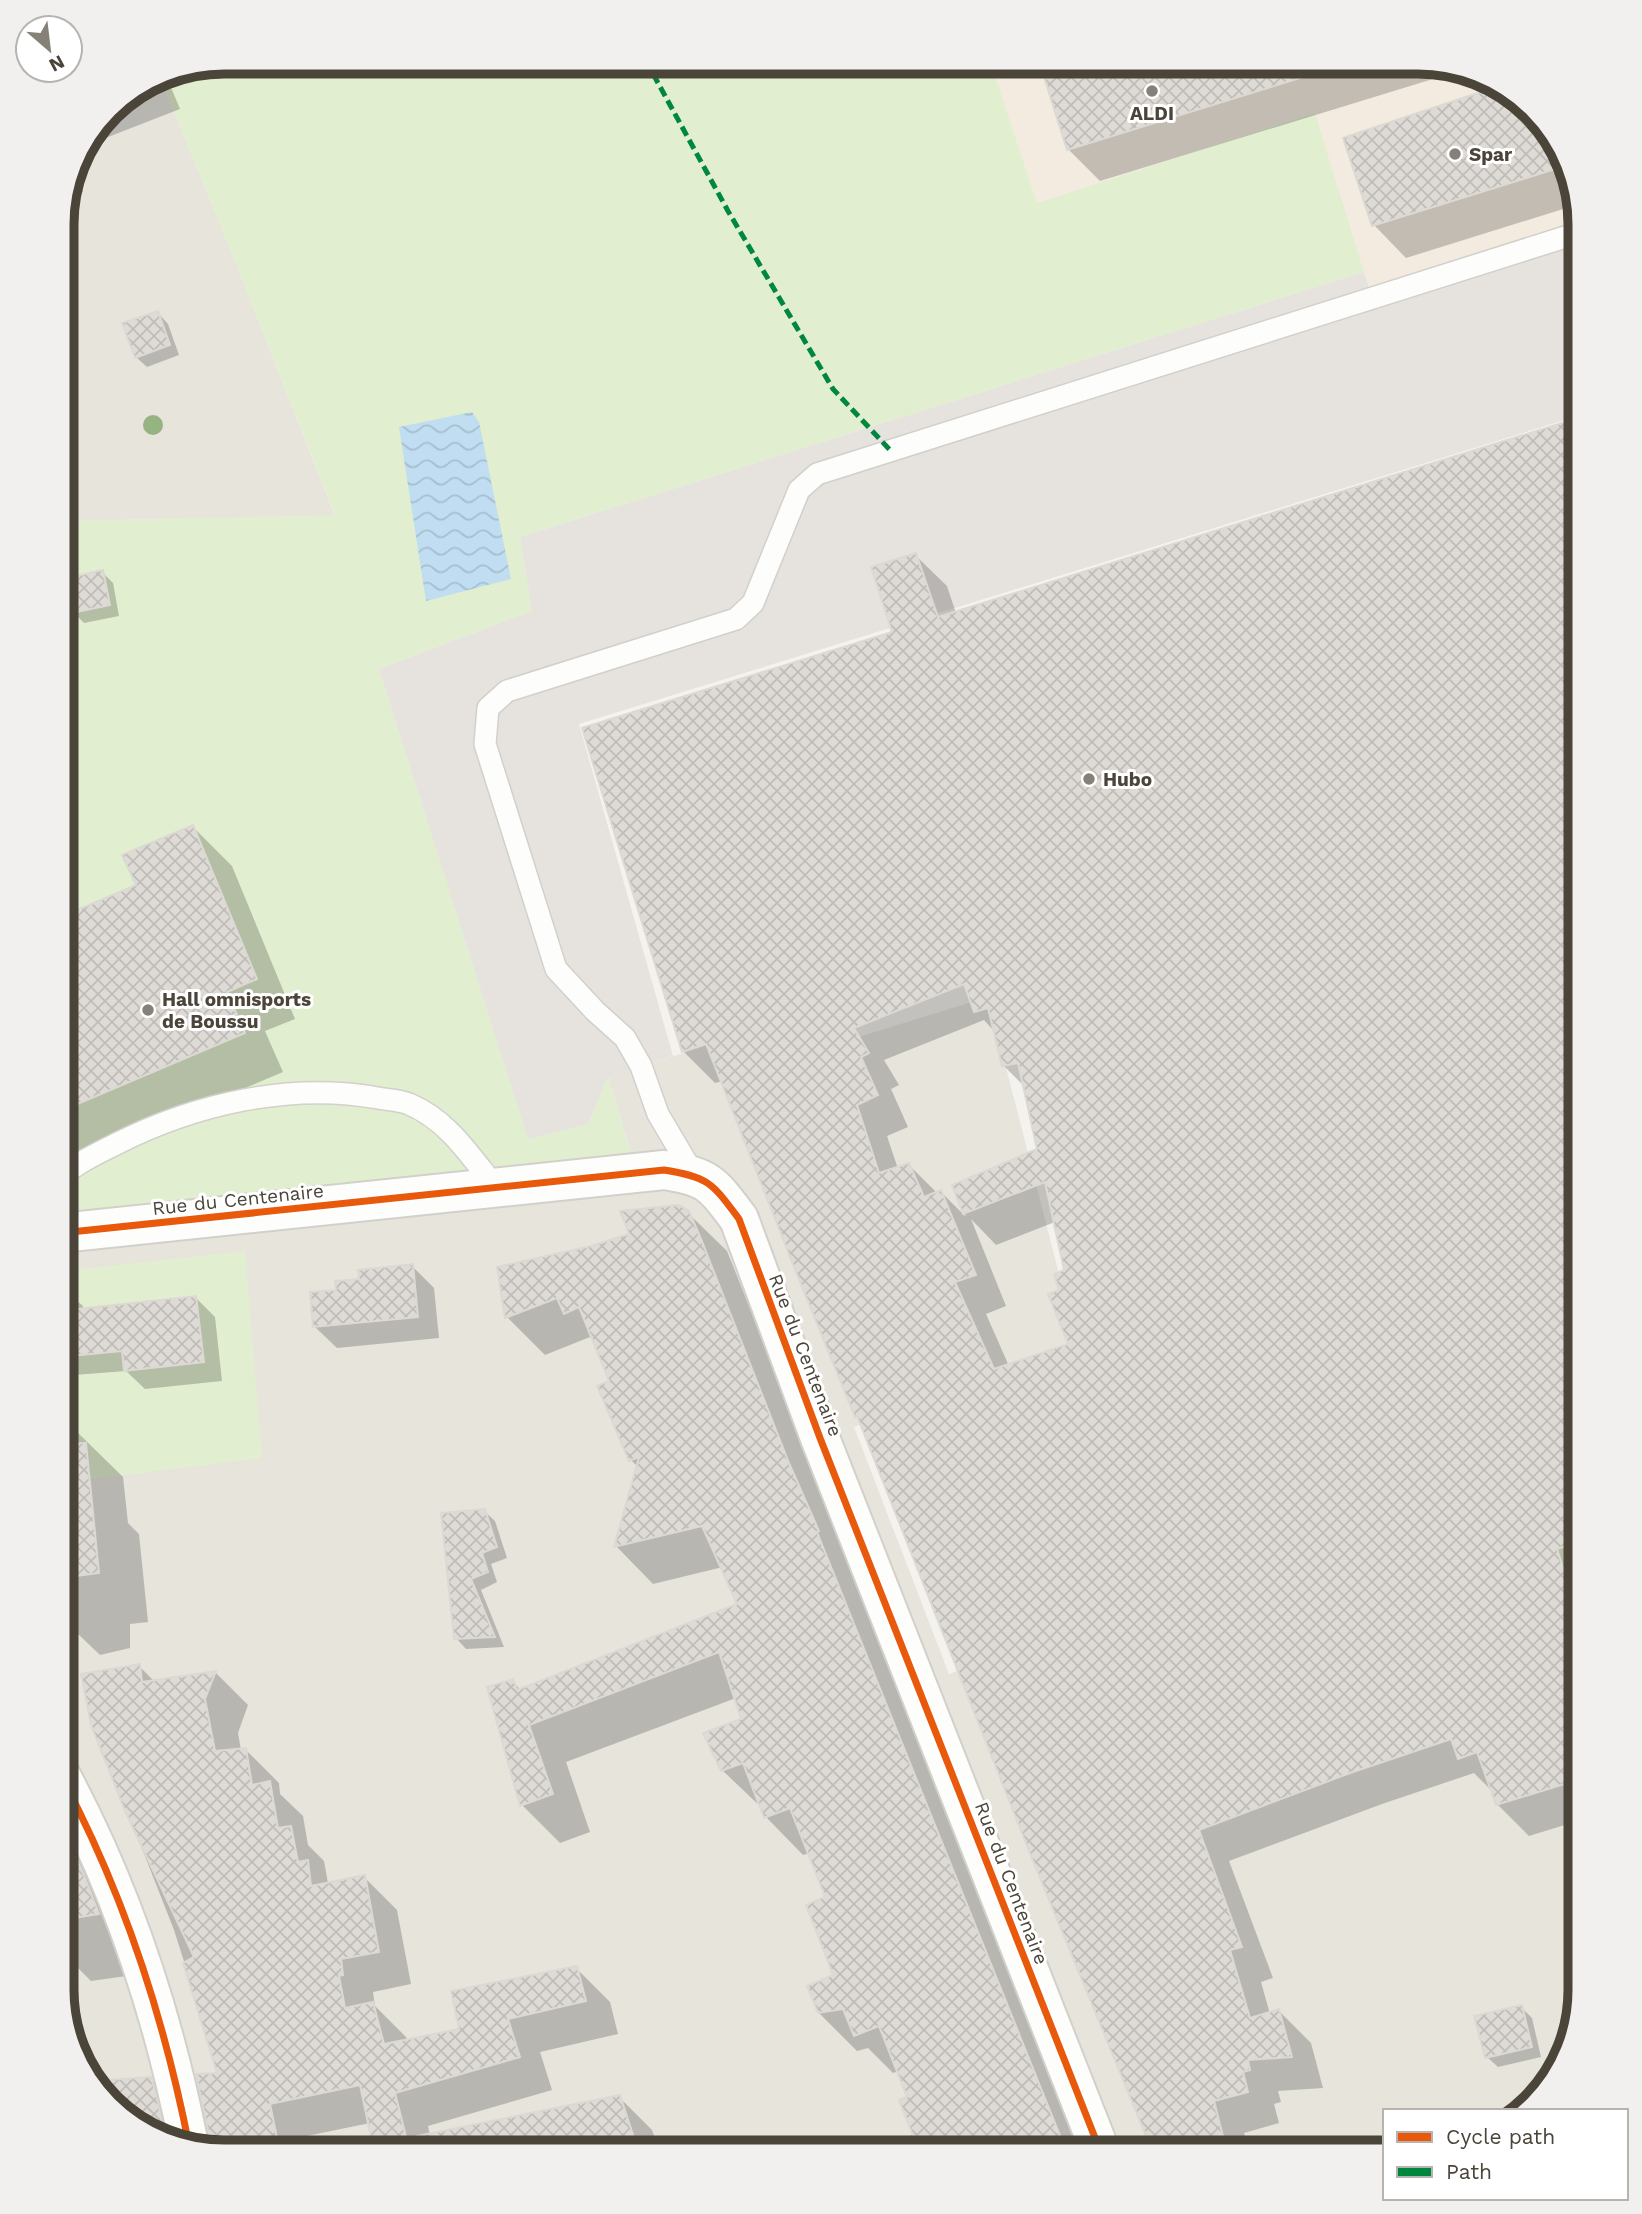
<svg xmlns="http://www.w3.org/2000/svg" width="1642" height="2214" font-family="'Work Sans',sans-serif">
  <style>
    .residential { fill: #e7e4dc }
    .commercial { fill: #f3ebdf }
    .green { fill: #e1eecf }
    .forest { fill: url(#forest-crowns) }
    .parking { fill: #e6e3df }
    .water { fill: url(#water-waves) }
    .shadow { fill: #0003; fill-rule: evenodd }
    .building { fill: url(#building-cross-hatch); stroke: #dcd9d4; stroke-width: 2; fill-rule: evenodd }
    .lines { fill: none; stroke-linecap: round; stroke-linejoin: round }
    .service-casing { stroke: #d2d0cb; stroke-width: 24 }
    .minor-casing { stroke: #d2d0cb; stroke-width: 42 }
    .service { stroke: #fdfdfc; stroke-width: 21 }
    .minor { stroke: #fdfdfc; stroke-width: 38 }
    .quiet { stroke: #00873e; stroke-width: 5; stroke-dasharray: 10 5; stroke-linecap: butt }
    .cycleway-casing { stroke: #fff; stroke-width: 11 }
    .cycleway { stroke: #e8590c; stroke-width: 7 }
    .tree { fill: #96b382 }
    .poi-dot { fill: #868178; stroke: #fff; stroke-width: 2.5 }
    .labels { text-anchor: middle; stroke-width: 6; stroke-linejoin: round; paint-order: stroke }
    .poi-label { font-size: 19px; font-weight: bold; fill: #4b4439; stroke: #fff; text-anchor: start }
    .street-label { font-size: 19px; fill: #4b4439; stroke: #fff }
    .rim { fill: none; stroke: #4b4439; stroke-width: 9 }
  </style>
  <defs>
    <pattern id="forest-crowns" width="20" height="18" patternUnits="userSpaceOnUse" patternTransform="scale(1.75)"><rect width="20" height="18" fill="#e1eecf"/><path d="M2 6a3 3 0 1 1 6 0M12 15a3 3 0 1 1 6 0" fill="none" stroke="#c3cdb2"/></pattern>
    <pattern id="water-waves" width="16" height="10" patternUnits="userSpaceOnUse" patternTransform="scale(1.75)"><rect width="16" height="10" fill="#c0ddf1"/><path d="M0 5q4-4 8 0t8 0" fill="none" stroke="#a6bfcf"/></pattern>
    <pattern id="building-cross-hatch" width="8" height="8" patternUnits="userSpaceOnUse" patternTransform="scale(1.75)"><rect width="8" height="8" fill="#dedbd6"/><path d="M0 0l8 8M0 8l8-8" fill="none" stroke="#c0bdb8"/></pattern>
  </defs>
  <rect width="100%" height="100%" fill="#f4f2ee"/>
  <g class="residential">
    <path d="M159,75L234,258L335,516L62,521V212L78,152L116,102Z"/>
    <path d="M988,997L1078,1348L854,1427L949,1674L1228,1575L1581,1668V1991L1559,2072L1520,2111H1385V2153L213,2152L142,2131L83,2072L61,1991V1233L637,1173L608,1077L840,1003L852,1039Z"/>
  </g>
  <path class="commercial" d="M990,61L1429,62L1500,83L1559,142L1581,223L1372,298L1315,113L1037,203Z"/>
  <g class="green">
    <path d="M223,61H990L1037,203L1315,113L1364,272L520,537L532,611L379,669L528,1138L588,1124L608,1077L637,1174L61,1233L62,810L71,805L62,737V521L335,515L234,258L159,75Z"/>
    <path d="M245,1251L262,1458L84,1480L61,1287V1271Z"/>
  </g>
  <path class="forest" d="M1581,1540V1668L1522,1558Z"/>
  <path class="parking" d="M1581,232V415L579,724L673,1056L608,1077L588,1124L528,1139L379,669L532,611L520,537L1364,272L1372,297Z"/>
  <path class="water" d="M472,412L479,422L511,579L426,601L399,427Z"/>
  <g class="shadow">
    <path d="M1041,61L1429,62L1459,71L1100,181L1068,149Z"/>
    <path d="M161,73H165L180,109L80,148L116,102Z"/>
    <path d="M1503,86L1559,142L1576,205L1406,258L1374,225L1470,96Z"/>
    <path d="M73,169L83,192L65,199Z"/>
    <path d="M158,313L168,324L179,355L147,367L136,357Z"/>
    <path d="M1581,418V1820L1529,1836L1497,1804L1491,1790L1474,1773L1382,1804L1229,1861L1273,1978L1261,1982L1270,2014L1279,2011L1311,2043L1323,2088L1278,2091L1281,2102L1274,2104L1279,2123L1244,2133L1250,2153H1154L723,1081L715,1083L683,1051L894,633L915,555L947,586L956,613ZM984,1020L995,1032L1003,1065L1025,1087L1039,1150L954,1186L966,1217L941,1192L937,1193L909,1165L898,1169L887,1136L908,1127L891,1089L899,1085L884,1060ZM971,1219L996,1245L1055,1222L1066,1271L1061,1291L1070,1345L1009,1366L986,1314L1006,1306Z"/>
    <path d="M102,572L113,583L119,616L84,623L73,612Z"/>
    <path d="M193,827L232,866L295,1019L265,1031L283,1072L61,1166V918L138,886Z"/>
    <path d="M688,1213L727,1251L1089,2153H901L897,2142L914,2134L909,2098L899,2071L893,2073L868,2048L857,2051L819,2013L835,1975L827,1898L809,1853L803,1855L766,1817L762,1808L722,1770L743,1720L736,1698L566,1762L590,1832L560,1843L522,1805L489,1688L512,1681L521,1690L739,1605L723,1567L653,1584L616,1546L638,1467L631,1460L611,1382L596,1343L590,1337L545,1355L507,1317L499,1268L591,1247Z"/>
    <path d="M412,1266L434,1288L439,1338L337,1348L315,1327L338,1291L361,1281Z"/>
    <path d="M61,1287L83,1306V1311L196,1298L215,1317L222,1381L145,1389L126,1371L61,1376Z"/>
    <path d="M73,1428L123,1477L128,1523L139,1534L148,1622L130,1624V1648L100,1655L77,1633H67L61,1627V1429Z"/>
    <path d="M484,1511L495,1521L507,1558L491,1564L497,1582L481,1590L504,1647L466,1649L456,1638Z"/>
    <path d="M139,1666L155,1682L215,1672L248,1705L238,1733L241,1750H246L279,1783L280,1794L303,1816L308,1845L324,1861L328,1883L364,1877L397,1910L411,1984L373,1992L375,2006L406,2037L407,2041L461,2030L576,1968L610,2002L618,2034L540,2052L552,2090L428,2126L430,2135L619,2097L652,2130L660,2153L364,2152L375,2149L370,2123L302,2137L305,2152H226L212,2138L220,2074L174,1930L93,1724Z"/>
    <path d="M61,1774L155,1972L91,1981L61,1951Z"/>
    <path d="M1521,2007L1532,2018L1541,2057L1498,2067L1487,2057Z"/>
    <path d="M151,2079L194,2123L200,2149L142,2131L94,2083Z"/>
  </g>
  <g class="building">
    <path d="M1039,61L1325,62L1326,70L1067,150Z"/>
    <path d="M1502,85L1559,142L1565,166L1372,226L1343,138Z"/>
    <path d="M158,311L170,345L135,358L122,323Z"/>
    <path d="M1581,417V1541L1557,1549L1581,1621V1779L1496,1805L1477,1752L1458,1759L1451,1739L1350,1773L1199,1830L1242,1947L1230,1950L1250,2018L1279,2009L1292,2057L1248,2060L1250,2070L1243,2072L1248,2092L1214,2101L1224,2140L1172,2153H1153L1029,1851L857,1416L855,1417L798,1277L706,1044L682,1052L582,728L892,632L871,567L916,553L938,617ZM964,984L974,1012L988,1008L1002,1066L1018,1063L1037,1149L952,1185L963,1214L1045,1182L1064,1270L1054,1274L1059,1290L1048,1294L1068,1344L994,1369L955,1282L976,1275L941,1190L924,1197L909,1163L879,1173L857,1105L878,1095L861,1057L869,1053L854,1028Z"/>
    <path d="M103,570L110,605L62,615V579Z"/>
    <path d="M193,825L257,979L227,992L245,1033L61,1111V917L136,885L122,855Z"/>
    <path d="M679,1205L689,1211L701,1239L789,1463L819,1531L817,1532L1067,2153H920L899,2100L907,2097L879,2026L854,2036L843,2009L818,2013L807,1986L833,1975L806,1905L825,1897L790,1808L764,1818L743,1763L721,1771L703,1733L741,1719L719,1652L529,1725L553,1794L520,1806L487,1687L513,1679L517,1690L737,1604L702,1526L614,1547L639,1457L629,1461L597,1386L609,1381L579,1307L564,1314L557,1298L505,1318L497,1267L591,1246L629,1234L620,1211Z"/>
    <path d="M413,1264L418,1317L313,1327L310,1292L336,1290L335,1281L359,1279L358,1270Z"/>
    <path d="M196,1296L204,1362L124,1371L122,1351L61,1357V1311Z"/>
    <path d="M86,1443L99,1573L61,1578V1444Z"/>
    <path d="M485,1509L497,1547L482,1553L488,1572L471,1579L495,1637L454,1639L441,1513Z"/>
    <path d="M140,1664L142,1682L216,1671L205,1699L215,1751L246,1748L252,1785L270,1781L278,1828L291,1826L298,1862L308,1860L311,1886L365,1875L379,1952L341,1959L343,1975L339,1976L345,2008L373,2002L384,2044L459,2029L451,1991L577,1966L586,2001L508,2019L520,2057L395,2093L410,2152H374L360,2085L270,2104L280,2152H210V2140L196,2074L217,2073L183,1963L194,1957L125,1811L91,1725L81,1674Z"/>
    <path d="M61,1825L83,1873L99,1914L61,1920Z"/>
    <path d="M1522,2005L1532,2047L1485,2058L1474,2016Z"/>
    <path d="M151,2077L158,2102L165,2138L142,2131L92,2081Z"/>
    <path d="M620,2095L639,2153L419,2152L417,2136Z"/>
  </g>
  <g class="lines">
    <defs>
      <g id="service">
        <path d="M694,1175L658,1114L641,1066L625,1038L595,1011L556,969L485,744L488,708L507,691L736,619L753,603L799,490L817,474L1581,232"/>
        <path d="M61,1177C77,1163 96,1154 116,1144C195,1104 290,1082 378,1098C388,1100 400,1100 409,1104C448,1120 471,1157 496,1188"/>
      </g>
      <g id="minor">
        <path d="M61,1233L664,1170C709,1177 712,1183 739,1219L820,1438L1101,2153"/>
        <path d="M61,1776C122,1890 164,2018 189,2145"/>
      </g>
    </defs>
    <use href="#service" class="service-casing"/>
    <use href="#minor" class="minor-casing"/>
    <use href="#service" class="service"/>
    <use href="#minor" class="minor"/>
    <path class="quiet" d="M646,61L728,211L833,389L890,450"/>
    <defs>
      <g id="cycleway">
        <path d="M61,1233L664,1170C709,1177 712,1183 739,1219L820,1438L1101,2153"/>
        <path d="M61,1776C122,1890 164,2018 189,2145"/>
      </g>
    </defs>
    <use href="#cycleway" class="cycleway-casing"/>
    <use href="#cycleway" class="cycleway"/>
  </g>
  <circle class="tree" cx="153" cy="425" r="10"/>
  <g class="poi-dot">
    <circle cx="1152" cy="91" r="7"/>
    <circle cx="1455" cy="154" r="7"/>
    <circle cx="1089" cy="779" r="7"/>
    <circle cx="148" cy="1010" r="7"/>
  </g>
  <g class="labels">
    <g class="poi-label">
      <text x="1152" y="120" text-anchor="middle">ALDI</text>
      <text x="1469" y="161">Spar</text>
      <text x="1103" y="786">Hubo</text>
      <text x="162" y="1006">Hall omnisports<tspan x="162" dy="22">de Boussu</tspan></text>
    </g>
    <g class="street-label">
      <text transform="translate(238 1199) rotate(-6)" y="7">Rue du Centenaire</text>
      <text transform="translate(806 1355) rotate(69)" y="7">Rue du Centenaire</text>
      <text transform="translate(1012 1883) rotate(69)" y="7">Rue du Centenaire</text>
    </g>
  </g>
  <path d="M0 0H1642V2214H0ZM224 74H1418A150 150 0 0 1 1568 224V1990A150 150 0 0 1 1418 2140H224A150 150 0 0 1 74 1990V224A150 150 0 0 1 224 74Z" fill="#f1f0ef" fill-rule="evenodd"/>
  <path class="rim" d="M224 74H1418A150 150 0 0 1 1568 224V1990A150 150 0 0 1 1418 2140H224A150 150 0 0 1 74 1990V224A150 150 0 0 1 224 74Z"/>
  <rect x="1383" y="2109" width="245" height="91" fill="#ffffff" stroke="#b7b4b0" stroke-width="2"/>
  <rect x="1397" y="2132" width="35" height="10" fill="#e8590c" stroke="#b7b4b0" stroke-width="2"/>
  <text x="1446" y="2144" font-size="21" fill="#4b4439">Cycle path</text>
  <rect x="1397" y="2167" width="35" height="10" fill="#00873e" stroke="#b7b4b0" stroke-width="2"/>
  <text x="1446" y="2179" font-size="21" fill="#4b4439">Path</text>
  <g transform="translate(49 49) rotate(152)"><circle r="33" fill="#ffffff" stroke="#b7b4b0" stroke-width="2"/>
  <path d="M0-5L12 26L0 18L-12 26Z" fill="#868178"/>
  <text y="-10" font-size="19" font-weight="bold" text-anchor="middle" fill="#4b4439">N</text>
  </g>
</svg>
